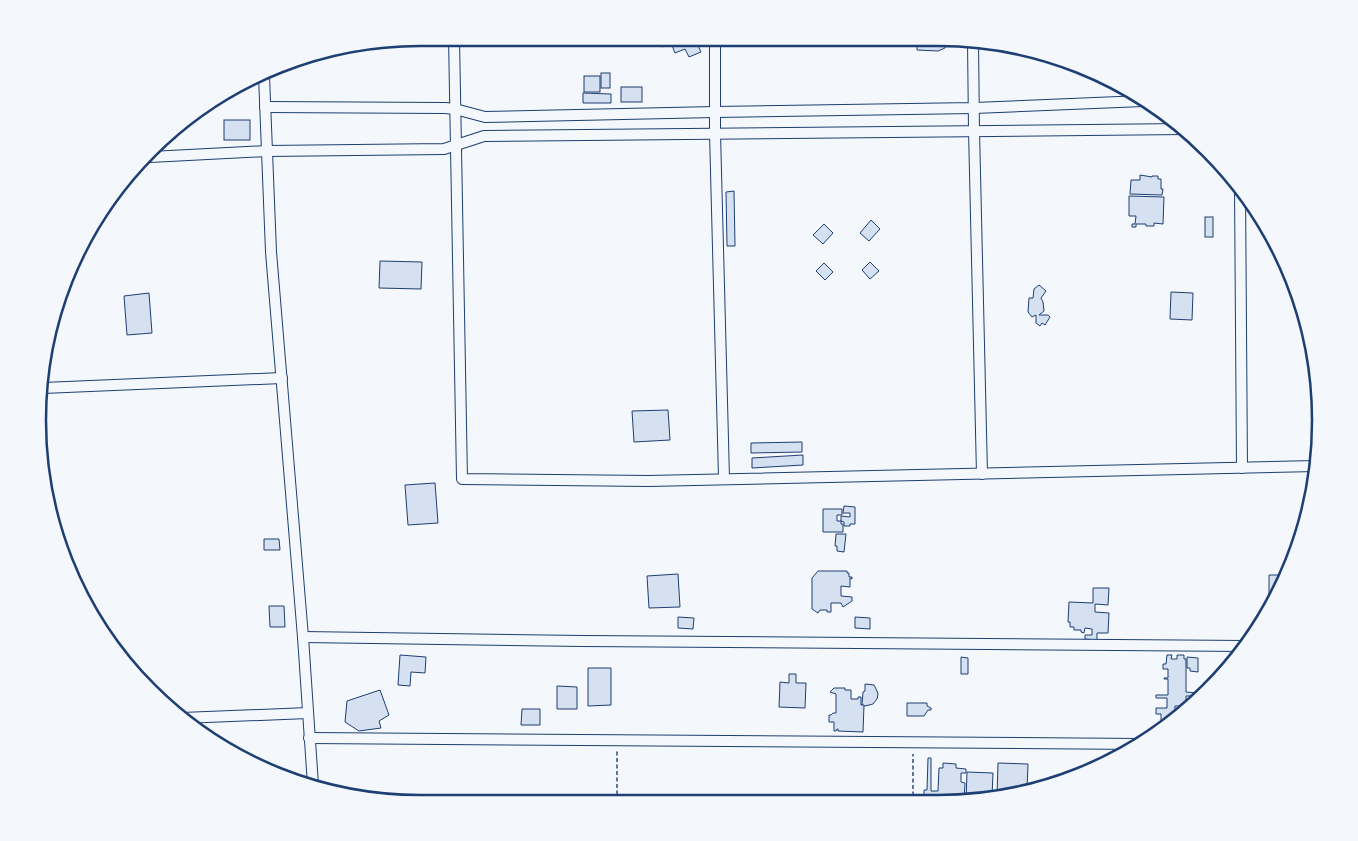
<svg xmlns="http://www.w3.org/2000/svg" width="1358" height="841" font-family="Barlow,sans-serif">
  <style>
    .building { fill: #d5e0f0; stroke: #1d3f73 }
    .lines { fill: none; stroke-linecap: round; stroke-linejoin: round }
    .street-casing { stroke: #1d3f73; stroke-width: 12 }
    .path { stroke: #5e769c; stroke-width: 2; stroke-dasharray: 4 2.5; stroke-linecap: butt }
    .street { stroke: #f4f7fb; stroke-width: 10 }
    .rim { fill: none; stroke: #1d3f73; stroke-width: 2.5 }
  </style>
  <rect width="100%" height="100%" fill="#f4f7fb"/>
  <g class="building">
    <path d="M659,39H695L701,52L689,57L685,49L675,53L671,43L662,47Z"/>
    <path d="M913,41L914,40L947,41L945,48L938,51L917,50V41Z"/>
    <rect x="601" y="73" width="9" height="15"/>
    <rect x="584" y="76" width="16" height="16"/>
    <rect x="621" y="87" width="21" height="15"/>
    <path d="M583,93L611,94V103H583Z"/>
    <rect x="224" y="120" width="26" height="20"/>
    <path d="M1140,175L1152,177V176H1158V179H1161V189H1163L1162,195L1130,194L1131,180H1140Z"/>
    <path d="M734,191L735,246H727L726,192Z"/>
    <path d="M1129,196L1164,197L1163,224L1154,223V226H1146V224H1136V227H1132V224H1135L1136,216H1129Z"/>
    <rect x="1205" y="217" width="8" height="20"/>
    <path d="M871,220L880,229L869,241L860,233Z"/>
    <path d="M824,224L833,233L823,244L813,235Z"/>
    <path d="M380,261L422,262L421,289L379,288Z"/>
    <path d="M870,262L879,271L870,279L862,270Z"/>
    <path d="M824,263L833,272L825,280L816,271Z"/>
    <path d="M1039,285L1046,291L1041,298L1043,302L1044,311L1039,315H1048L1050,317L1045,325L1042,323L1040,326L1036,323V315L1032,317L1028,312L1029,298H1033L1034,289Z"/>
    <path d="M1171,292L1193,293L1192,320L1170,319Z"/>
    <path d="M149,293L152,333L127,335L124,296Z"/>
    <path d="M668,410L670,440L634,442L632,411Z"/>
    <path d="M802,442V452L751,453V443Z"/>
    <path d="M803,455V465L752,468V458Z"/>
    <path d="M435,483L438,523L408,525L405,485Z"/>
    <path d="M844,506L855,507V524H850V526H844V522L841,521V516L850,517V513H843Z"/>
    <path d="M823,509H842V515H837V521H841V524H843V532H823Z"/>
    <path d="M836,534H846L844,552L837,551V546H835Z"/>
    <path d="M264,539H279L280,550H264Z"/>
    <path d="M818,571H847V573H849V577H852V579L850,578V587L841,586V596L852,597V601L843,607L841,603H831V612H827V610H820L818,613L812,609V578Z"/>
    <path d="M678,574L680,607L649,608L647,576Z"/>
    <path d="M1269,575H1287L1281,590L1272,604H1269Z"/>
    <path d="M1093,588H1109L1108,605L1095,604V612L1109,613L1108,633H1097V640L1085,639V635H1092V629L1085,628L1084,633L1081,632V630H1074V627H1070V622H1068L1069,602L1093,603Z"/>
    <path d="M269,606H284L285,627H270Z"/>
    <path d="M678,617L694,618L693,629L678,628Z"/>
    <path d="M855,617L870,618V629L855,628Z"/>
    <path d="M400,655L426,657L425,673L411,672L410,686L398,685Z"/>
    <path d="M1167,655H1172L1171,659H1177V655H1184V659H1186V692L1197,693V698H1190V696H1186V706H1175V712H1186L1161,729V714H1156V708H1167V698H1156V695H1168V679H1164V678H1168V669H1163V664H1166Z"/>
    <path d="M961,657L968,658V674H961Z"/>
    <path d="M1187,657L1198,658V672L1190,671V668H1187Z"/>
    <path d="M588,668H611V705L588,706Z"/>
    <path d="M789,674H796V683H806L805,708L779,707L780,682L789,683Z"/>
    <path d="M865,684L874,685L877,691L878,694L877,699L873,704L865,706L862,705L863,692L865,691Z"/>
    <path d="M557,686L577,687V709H557Z"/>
    <path d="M834,688H845V690H851V699H858V697H861V705H864L863,732L838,731V729H837L836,731H834V722H829V715H831L833,713H836V694L830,692Z"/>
    <path d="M380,690L389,715L379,721L381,728L359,731L345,722L347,701Z"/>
    <path d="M907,703H927V706L931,708V710H928L924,716H907Z"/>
    <path d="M522,709H540V725H521Z"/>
    <path d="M928,758H931V791H938L939,768H943V763L956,764V768L966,769V773H961V782L965,783L964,802L962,803V801H951L947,798L939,803V800H924V790H927Z"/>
    <path d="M998,763L1028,764L1027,790L997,796Z"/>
    <path d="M967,772L993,773L992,797L966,802Z"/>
  </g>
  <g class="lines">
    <defs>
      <g id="street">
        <path d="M454,38L462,479L649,481L1316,466"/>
        <path d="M715,39V133L724,478"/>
        <path d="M973,41L974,130L982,474"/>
        <path d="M264,76L271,252L303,637L313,785"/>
        <path d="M265,107L445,108L455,109L485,117L715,112L974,108L1143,101"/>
        <path d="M150,157L267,151L444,149L484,136L1184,129"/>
        <path d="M1240,188L1242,468"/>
        <path d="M43,388L282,378"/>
        <path d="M303,637L583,641L1246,646"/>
        <path d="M182,718L308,713"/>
        <path d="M309,738L1141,744"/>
      </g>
    </defs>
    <use href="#street" class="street-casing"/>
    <g class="path">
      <path d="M617,801V750"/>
      <path d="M913,802V754"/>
    </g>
    <use href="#street" class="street"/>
  </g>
  <path d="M0 0H1358V841H0ZM420 46H938A374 374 0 0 1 1312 420V421A374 374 0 0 1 938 795H420A374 374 0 0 1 46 421V420A374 374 0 0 1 420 46Z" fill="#f4f7fb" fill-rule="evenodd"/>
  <path class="rim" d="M420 46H938A374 374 0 0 1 1312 420V421A374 374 0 0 1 938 795H420A374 374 0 0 1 46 421V420A374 374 0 0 1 420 46Z"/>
</svg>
